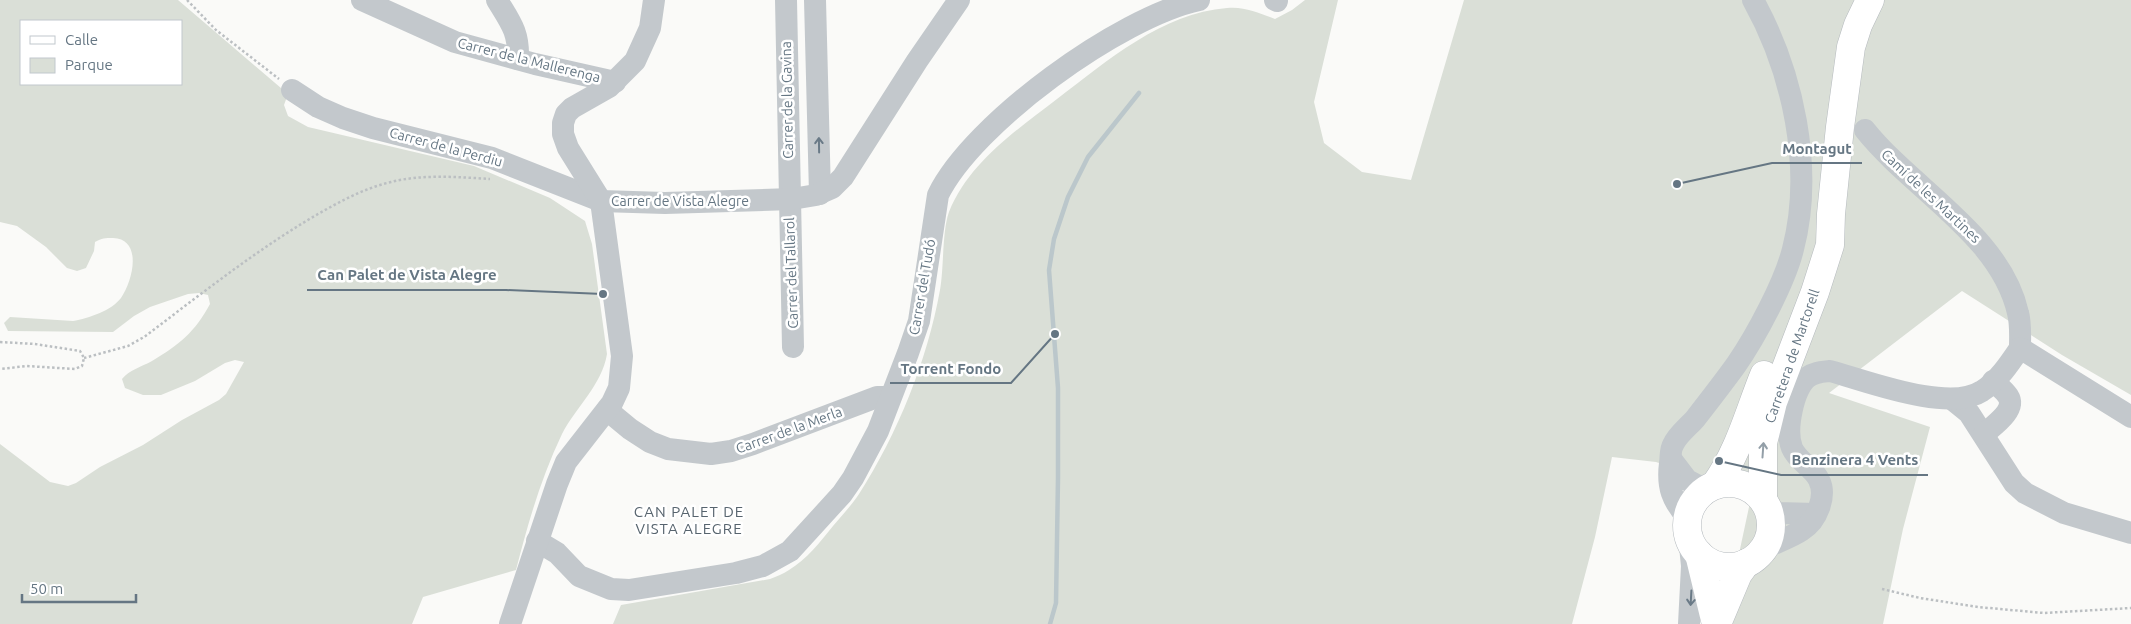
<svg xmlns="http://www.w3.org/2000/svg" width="2131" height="624" font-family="Ubuntu,sans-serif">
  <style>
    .green { fill: #dadfd7; fill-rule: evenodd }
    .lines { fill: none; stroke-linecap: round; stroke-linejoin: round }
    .stream { stroke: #bbc7cb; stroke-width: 4.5 }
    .major-casing { stroke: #b5babe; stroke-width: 29 }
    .path { stroke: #bbbfc2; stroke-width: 2.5; stroke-dasharray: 2.5 2.5; stroke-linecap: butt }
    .minor { stroke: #c3c8cc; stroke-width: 22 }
    .major { stroke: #fff; stroke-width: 28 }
    .oneway { stroke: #6a7a87 }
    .oneway2 { stroke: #939fa8 }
    .labels { text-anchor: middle; stroke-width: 5; stroke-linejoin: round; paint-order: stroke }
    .street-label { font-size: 14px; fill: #657683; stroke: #fff }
    .neighbourhood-label { font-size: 15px; letter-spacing: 1px; fill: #57646e; stroke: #fff }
    .leader { fill: none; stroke: #657683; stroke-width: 2 }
    .callout-dot { fill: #657683; stroke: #fff; stroke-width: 2 }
    .callout-label { font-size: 15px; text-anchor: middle; font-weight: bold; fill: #657683; stroke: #fff; stroke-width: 5; stroke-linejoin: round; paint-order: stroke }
  </style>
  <rect width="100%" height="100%" fill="#fafaf8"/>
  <g class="green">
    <path d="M0,0H178L288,94L284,105L288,116L308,127L474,166L550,198L585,221L592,244L607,354C602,385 576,407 562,434C541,478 528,523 516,570L423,597L412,624H0V444L50,482L68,486L76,483L100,467L143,445L182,420L219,400L226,394L244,362L235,360L225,363L195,381L161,395H143L125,388L122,379C129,370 141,367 152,361C179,345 195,332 210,304L208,295L199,293L188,294L150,307L134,316L113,332L8,331L4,323L10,317L73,321C89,318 111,311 121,298C133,281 143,239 113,238C105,238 102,238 95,242L94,251L86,268L77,271L67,268L46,247L17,226L0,222ZM21,21H181V84H21Z"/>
    <path d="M1305,0H1338L1314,102L1324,143L1362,172L1411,180L1464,0H2131V395L2062,355L1962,291L1829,393L1930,427L1903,529L1883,624H1724L1752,493L1656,462L1612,457L1595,537L1572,624H613L621,605L770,579C777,576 783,574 789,570C806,560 821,541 833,526C842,515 852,505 859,494C898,433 927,361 940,290C944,268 942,231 949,212C969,162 1017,130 1057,99C1107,61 1162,13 1227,8C1244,6 1259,13 1275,19L1292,10Z"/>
  </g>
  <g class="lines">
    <path class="stream" d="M1050,624L1056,603L1058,478V388L1049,270L1054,239L1068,197L1088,157L1139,93"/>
    <defs>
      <g id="major">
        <circle cx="1729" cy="525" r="42"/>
        <path d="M1715,485C1739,452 1749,412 1764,375"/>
        <path d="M1763,499V443L1773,402L1815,292L1830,245L1831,214L1840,127L1851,47L1858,25L1870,0"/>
        <path d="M1699,554L1716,624"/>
        <path d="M1717,624L1738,574L1746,563"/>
      </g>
    </defs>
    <use href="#major" class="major-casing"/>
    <g class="path">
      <path d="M187,0L216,30L279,79"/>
      <path d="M0,342L35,344L80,351L84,358L82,366L75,369L27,366L0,369"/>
      <path d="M84,358L128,346L144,337C200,295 256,250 318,214C341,201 365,188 391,182C422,174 458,177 490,179"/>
      <path d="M1882,589L1920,598L1978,607L2044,613L2131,608"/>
    </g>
    <g class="minor">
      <path d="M362,0L455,42L535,64L615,82"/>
      <path d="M497,0C511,23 519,32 518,59"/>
      <path d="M786,0L793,347"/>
      <path d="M815,0L820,194"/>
      <path d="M1275,0L1277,1"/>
      <path d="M292,90L318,107L343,118L373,128L492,158L601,201L665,203L792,199L816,195L832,188L843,177L917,61L959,0"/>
      <path d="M1865,130C1913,190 2001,236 2018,313C2021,324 2020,336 2020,348"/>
      <path d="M1953,400L1969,413L2014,483L2025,493L2064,513L2131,533"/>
      <path d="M607,410L630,429L650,442L668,449L711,454L731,451L753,444L877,397H890"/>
      <path d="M1984,434C1993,426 2017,410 2008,396C2004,390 1998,386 1993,381"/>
      <path d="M1671,459L1687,480L1706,490"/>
      <path d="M1768,507L1778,513L1815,514"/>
      <path d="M1688,518C1672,501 1667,487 1670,463C1671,457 1670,450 1673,445C1677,435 1688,427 1695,419C1709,401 1723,383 1736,365C1756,336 1785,282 1793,249C1814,168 1793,72 1753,0"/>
      <path d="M1689,536L1692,566L1689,624"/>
      <path d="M537,541L557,553L579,576L611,589L629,590L736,573L763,566L790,551L842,494L853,478L878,431L908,353L919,321L938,195C973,123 1120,17 1199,0"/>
      <path d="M1764,549C1776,542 1790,538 1802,530C1817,521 1827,496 1819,480C1813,467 1798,462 1792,448C1785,430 1793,389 1808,377C1815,372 1822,372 1830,371C1867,381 1949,413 1982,391C1998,381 2010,363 2020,348L2131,417"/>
      <path d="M510,624L557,484L566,462L612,403L619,388L622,356L601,201L568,148L563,134V123L566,114L572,108L609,87L635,61L650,28L654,0"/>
    </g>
    <use href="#major" class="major"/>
  </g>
  <defs><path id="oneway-shaft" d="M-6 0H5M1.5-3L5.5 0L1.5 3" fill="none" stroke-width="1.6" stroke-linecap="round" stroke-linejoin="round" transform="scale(1.25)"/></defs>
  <g class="oneway">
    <use href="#oneway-shaft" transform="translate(819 145) rotate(-91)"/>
    <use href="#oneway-shaft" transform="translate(1691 598) rotate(93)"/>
  </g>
  <use class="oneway2" href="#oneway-shaft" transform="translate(1763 450) rotate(-86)"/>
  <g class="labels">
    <g class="street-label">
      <text transform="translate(529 60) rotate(14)" y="5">Carrer de la Mallerenga</text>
      <text transform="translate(787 100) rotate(-91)" y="5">Carrer de la Gavina</text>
      <text transform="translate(446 147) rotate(15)" y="5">Carrer de la Perdiu</text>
      <text transform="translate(1931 196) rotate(43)" y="5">Camí de les Martines</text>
      <text x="680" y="206">Carrer de Vista Alegre</text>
      <text transform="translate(791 273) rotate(-92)" y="5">Carrer del Tallarol</text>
      <text transform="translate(922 287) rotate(-80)" y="5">Carrer del Tudó</text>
      <text transform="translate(1792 356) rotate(-71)" y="5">Carretera de Martorell</text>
      <text transform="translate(789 430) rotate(-20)" y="5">Carrer de la Merla</text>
    </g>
    <g class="neighbourhood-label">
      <text x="689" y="517">CAN PALET DE<tspan x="689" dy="17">VISTA ALEGRE</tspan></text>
    </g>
  </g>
  <path class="leader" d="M1677 184L1772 163H1862M603 294L506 290H307M1055 334L1011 383H890M1719 461L1781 475H1928"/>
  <g class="callout-dot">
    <circle cx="1677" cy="184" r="5"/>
    <circle cx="603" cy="294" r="5"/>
    <circle cx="1055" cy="334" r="5"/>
    <circle cx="1719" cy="461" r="5"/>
  </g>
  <g class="callout-label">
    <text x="1817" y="154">Montagut</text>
    <text x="407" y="280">Can Palet de Vista Alegre</text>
    <text x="951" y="374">Torrent Fondo</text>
    <text x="1855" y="465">Benzinera 4 Vents</text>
  </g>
  <rect x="20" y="20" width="162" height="65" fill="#ffffff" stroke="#c1c8cd"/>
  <rect x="30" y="36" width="25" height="8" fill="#ffffff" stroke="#c1c8cd"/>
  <text x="65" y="45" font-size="15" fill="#657683">Calle</text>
  <rect x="30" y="58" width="25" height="15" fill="#dadfd7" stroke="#c1c8cd"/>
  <text x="65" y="70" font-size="15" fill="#657683">Parque</text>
  <path d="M22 594v8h114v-8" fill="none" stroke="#657683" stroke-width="2.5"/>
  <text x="30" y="594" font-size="15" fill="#657683" stroke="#ffffff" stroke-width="4" paint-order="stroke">50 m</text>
</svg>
